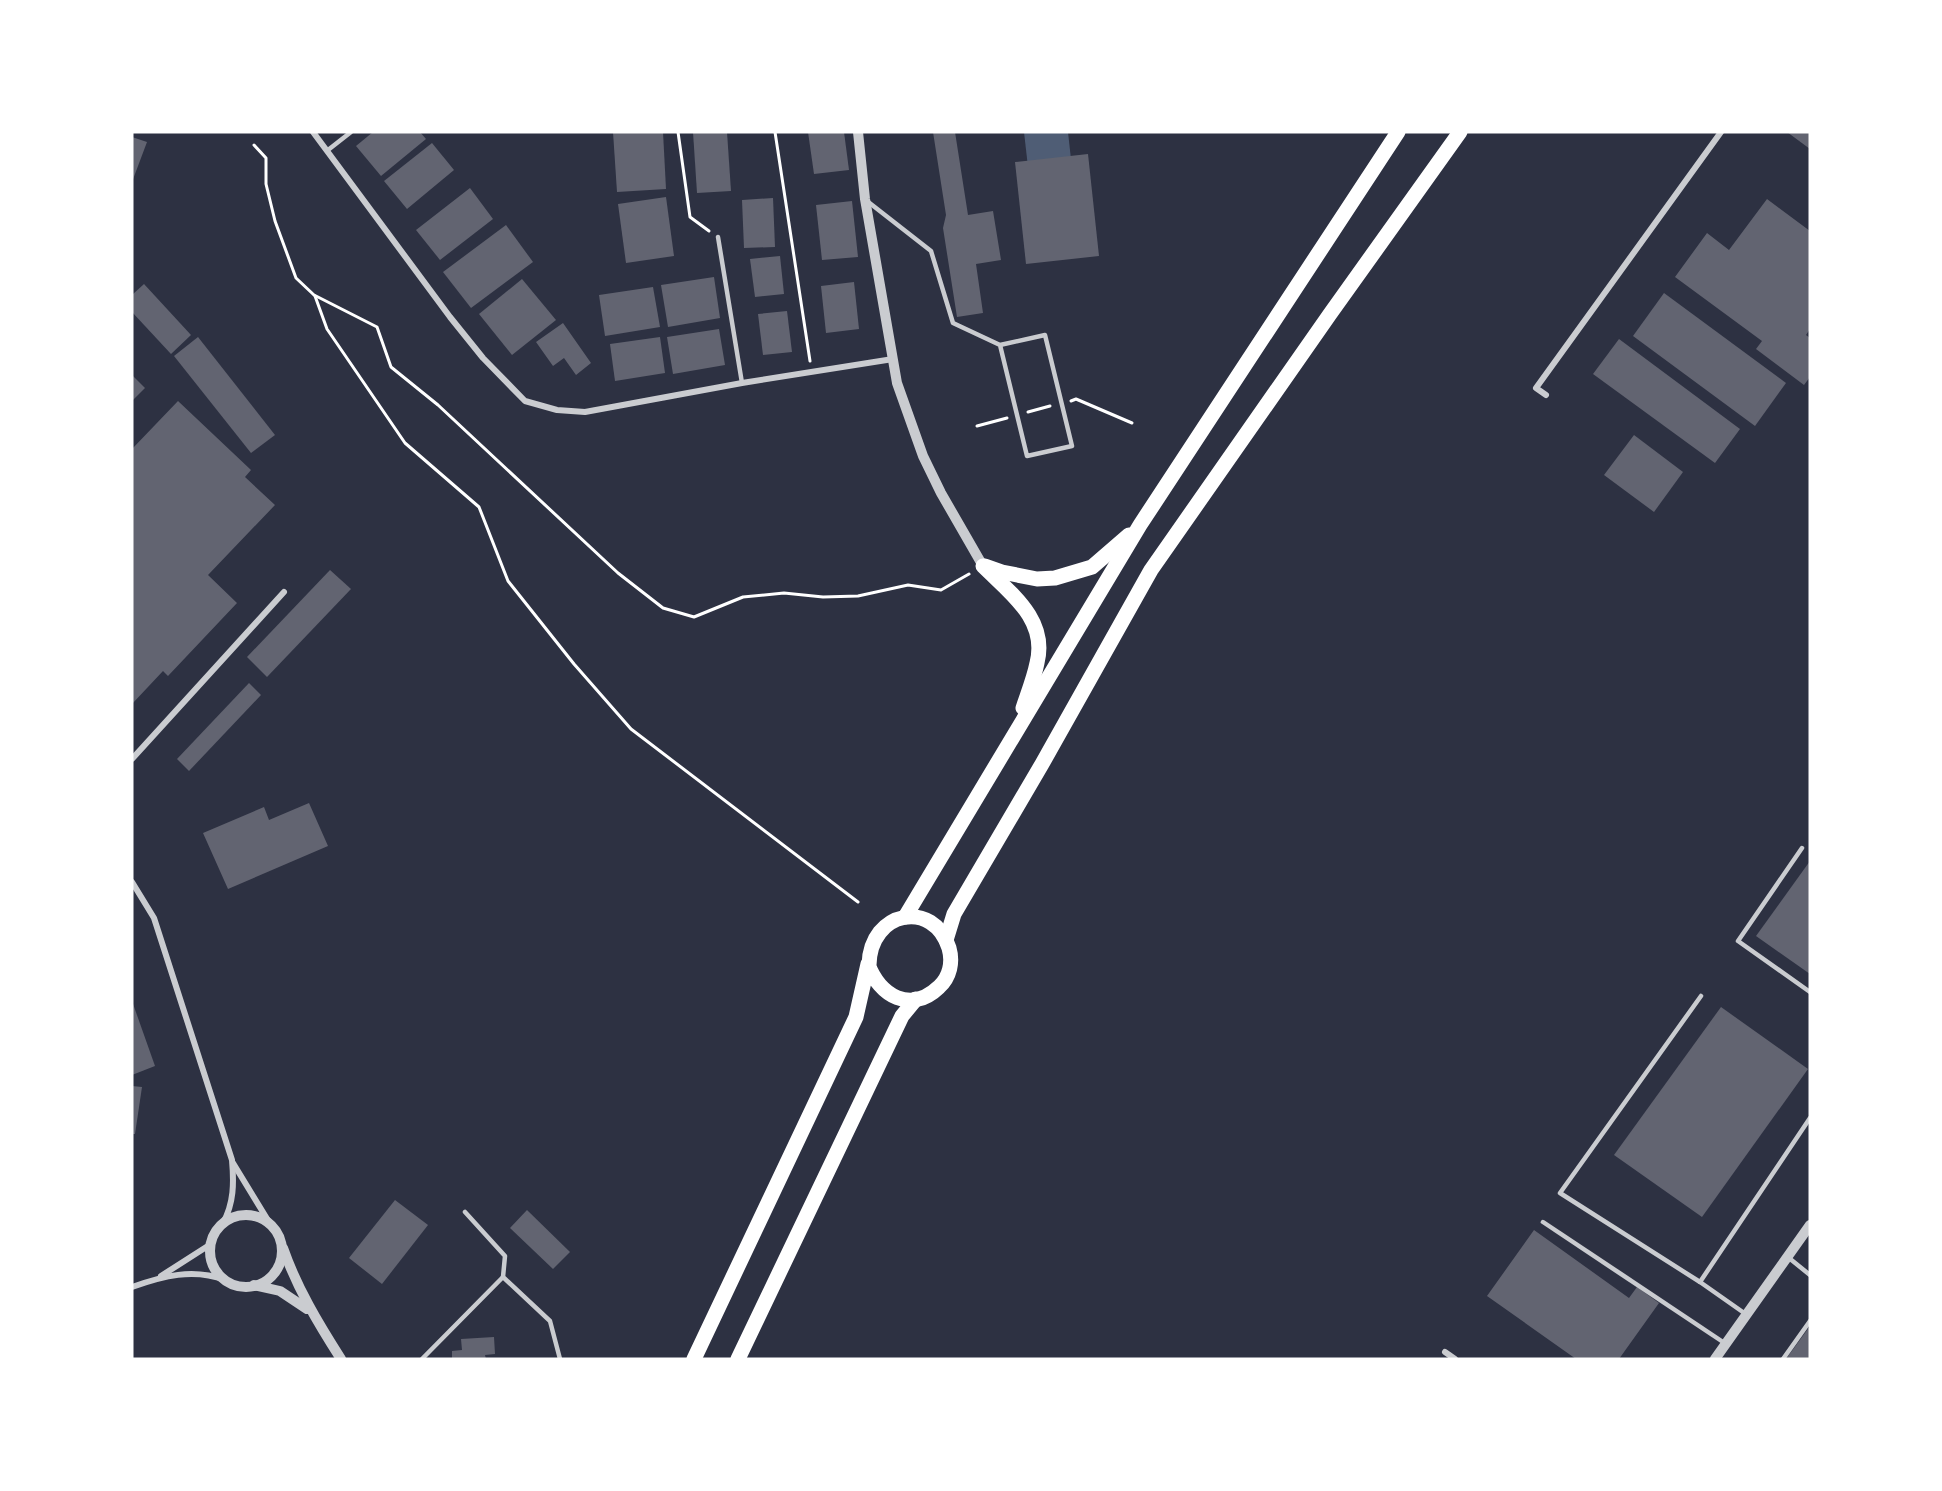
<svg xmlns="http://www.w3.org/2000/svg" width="1942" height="1491" font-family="'Times New Roman',serif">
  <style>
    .water { fill: #4f5d75 }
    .building { fill: #626471 }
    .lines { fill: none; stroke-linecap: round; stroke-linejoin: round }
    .path { stroke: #fff; stroke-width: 3 }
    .service { stroke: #caccd0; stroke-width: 4.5 }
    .minor { stroke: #caccd0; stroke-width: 6 }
    .tertiary { stroke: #caccd0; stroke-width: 10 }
    .primary { stroke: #fff; stroke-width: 15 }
  </style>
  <rect width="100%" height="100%" fill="#2d3142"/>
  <path class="water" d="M1024,132H1068L1081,250L1038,255Z"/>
  <g class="building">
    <path d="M373,132H420L426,139L381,176L356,146Z"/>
    <path d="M613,132H663L666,189L617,192Z"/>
    <path d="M693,132H727L731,191L697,193Z"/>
    <path d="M808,132H844L849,170L814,174Z"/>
    <path d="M933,132H955L968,215L993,211L1001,260L976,264L983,313L957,317L943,228L946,215Z"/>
    <path d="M1787,132H1810V149Z"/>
    <path d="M132,137L147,142L132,182Z"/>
    <path d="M432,143L454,170L407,209L384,181Z"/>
    <path d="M1088,154L1099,256L1026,264L1015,162Z"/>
    <path d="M470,188L493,219L440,260L416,230Z"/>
    <path d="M666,197L674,256L626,263L618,204Z"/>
    <path d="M773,198L775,247L744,248L742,200Z"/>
    <path d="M1767,199L1810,231V329L1806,335L1810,338V377L1804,385L1756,349L1762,341L1675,277L1707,233L1729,250Z"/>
    <path d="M852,201L858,257L822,260L816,205Z"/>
    <path d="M506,225L533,262L471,308L443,272Z"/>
    <path d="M780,256L784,294L755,297L750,259Z"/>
    <path d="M714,277L720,318L668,327L661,285Z"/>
    <path d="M522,279L556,320L512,355L479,314Z"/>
    <path d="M854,282L859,329L826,333L821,286Z"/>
    <path d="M144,284L191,335L171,354L132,312V295Z"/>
    <path d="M653,287L660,327L605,336L599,295Z"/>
    <path d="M1664,293L1786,383L1755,426L1633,336Z"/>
    <path d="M787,311L792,352L763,355L758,314Z"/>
    <path d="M563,323L591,363L576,375L564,358L553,366L536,342Z"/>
    <path d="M719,329L725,365L673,374L667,337Z"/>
    <path d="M198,337L275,435L251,453L174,356Z"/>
    <path d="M660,337L665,373L615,381L610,344Z"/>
    <path d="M1619,339L1740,429L1715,463L1593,374Z"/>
    <path d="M132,375L145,388L132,401Z"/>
    <path d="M178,401L251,470L245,477L275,505L208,575L237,603L168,676L163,671L132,704V449Z"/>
    <path d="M1634,435L1683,472L1654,512L1604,475Z"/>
    <path d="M330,570L351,589L267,677L247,657Z"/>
    <path d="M249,683L261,695L189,771L177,759Z"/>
    <path d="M309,803L328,846L228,889L203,833L264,807L269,820Z"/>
    <path d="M1810,861V974L1756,936Z"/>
    <path d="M132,1001L155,1066L132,1075Z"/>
    <path d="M1721,1007L1808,1069L1702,1217L1614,1155Z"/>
    <path d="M132,1086L142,1087L135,1134H132Z"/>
    <path d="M395,1200L428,1225L382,1284L349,1258Z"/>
    <path d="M527,1210L570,1252L553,1269L510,1228Z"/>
    <path d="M1534,1230L1629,1298L1637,1287L1659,1303L1619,1359H1576L1487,1296Z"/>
    <path d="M1810,1326V1359H1786Z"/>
    <path d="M494,1337L495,1354L485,1355L486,1359H452V1351L462,1350L461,1339Z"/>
  </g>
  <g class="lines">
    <g class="path">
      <path d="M678,132L690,217L709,231"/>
      <path d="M775,132L810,361"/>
      <path d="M254,145L266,158V184L275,221L296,278L314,295L377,327L391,367L438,405L618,573L663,608L694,617L743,597L784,593L823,597L858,596L908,585L941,590L969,574"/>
      <path d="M315,296L327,329L405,443L479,507L508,581L574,664L631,729L858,902"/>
      <path d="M1071,401L1076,399L1132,423"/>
      <path d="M1028,412L1050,406"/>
      <path d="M977,426L1007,418"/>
    </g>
    <g class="service">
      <path d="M328,150L351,132"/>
      <path d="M867,201L931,251L953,323L1000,345L1027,456L1072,446L1045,335L1000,345"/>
      <path d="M718,237L742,383"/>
      <path d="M1802,848L1738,941L1810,992"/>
      <path d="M1701,996L1560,1193L1700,1282L1747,1315"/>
      <path d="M465,1212L505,1256L503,1277L550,1321L560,1359"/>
      <path d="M1543,1222L1726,1344"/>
      <path d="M1789,1258L1810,1275"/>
      <path d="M1700,1282L1810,1118"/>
      <path d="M422,1359L503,1277"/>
      <path d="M1783,1359L1810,1321"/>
    </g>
    <g class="minor">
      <path d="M313,132L450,317L483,358L525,401L557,410L585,412L742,383L893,359"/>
      <path d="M1546,395L1536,388L1721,132"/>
      <path d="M132,759L284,592"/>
      <path d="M132,882L154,918L232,1160C234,1183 234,1203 223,1223"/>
      <path d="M233,1163L269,1222"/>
      <path d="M161,1276L211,1244"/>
      <path d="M132,1287C163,1276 193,1268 225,1280"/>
      <path d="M1445,1352L1455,1359"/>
    </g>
    <g class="tertiary">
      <path d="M858,132L865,199L897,383L923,456L941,493L983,566"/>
      <circle cx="246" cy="1251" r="36"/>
      <path d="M283,1248C297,1288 318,1323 341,1359"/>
      <path d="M254,1285L280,1291L307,1309"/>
      <path d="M1715,1359L1810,1225"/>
    </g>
    <g class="primary">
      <path d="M983,566C1010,593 1048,619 1037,663C1034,678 1028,693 1023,708"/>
      <path d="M985,566L1002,572L1037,579L1055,578L1092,567L1129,535"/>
      <path d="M905,917L1140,525L1398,132"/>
      <path d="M946,940L954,914L1042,764L1151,570L1330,314L1460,132"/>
      <path d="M694,1359L856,1017L868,964L869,965C870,910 934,899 949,948C953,962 950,977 939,987C911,1014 879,996 868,964"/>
      <path d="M738,1359L902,1016L916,999"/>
    </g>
  </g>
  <rect width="1942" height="1491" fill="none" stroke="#ffffff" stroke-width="267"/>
</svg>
